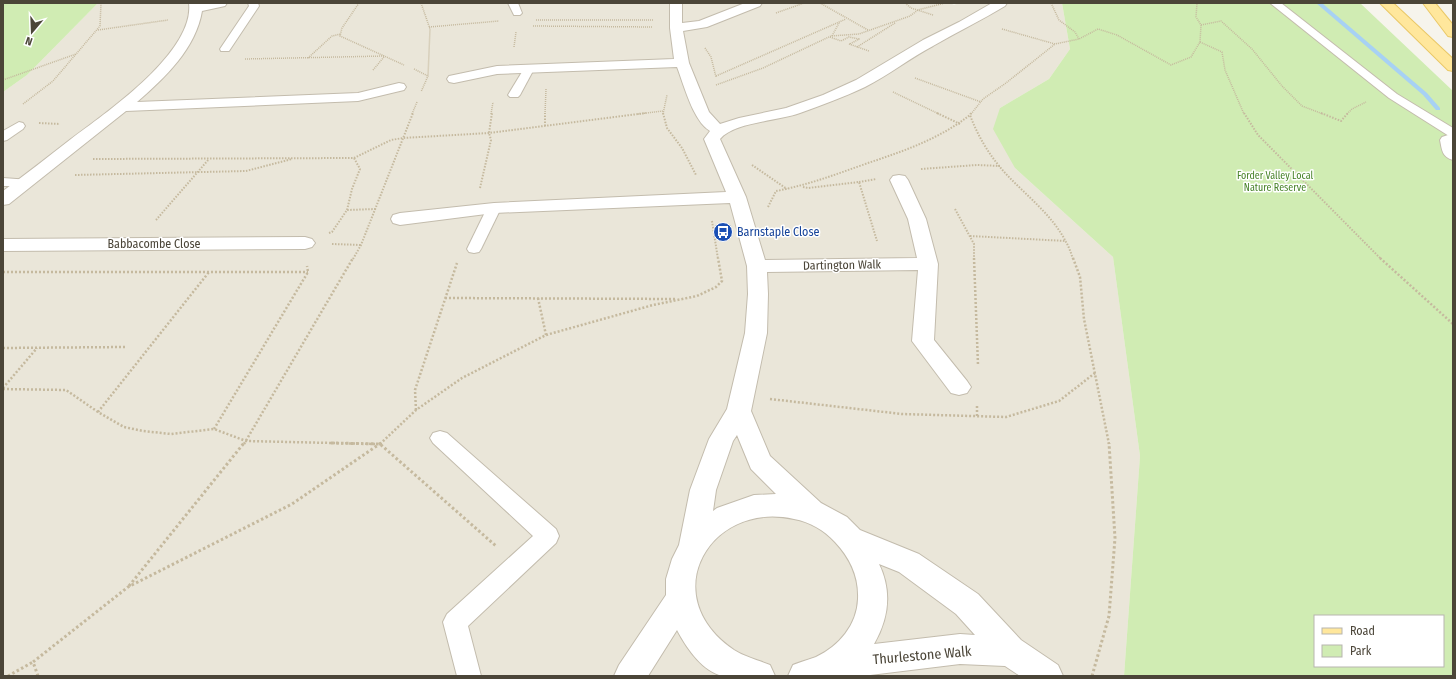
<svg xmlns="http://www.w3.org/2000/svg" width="1456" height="679" font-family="'Fira Sans Condensed',sans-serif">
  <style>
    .residential { fill: #eae6d9 }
    .green { fill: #d0ecb3; fill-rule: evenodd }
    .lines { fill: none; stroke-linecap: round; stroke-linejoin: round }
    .stream { fill: #a7d1f4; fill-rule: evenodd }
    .service-casing { stroke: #c3bcad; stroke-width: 2 }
    .minor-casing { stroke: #c3bcad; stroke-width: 2 }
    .primary-casing { stroke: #eac866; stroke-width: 2 }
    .path-far3 { stroke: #c5b99e; stroke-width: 1.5; stroke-dasharray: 1 1; stroke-linecap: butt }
    .path-far2 { stroke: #c5b99e; stroke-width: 2; stroke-dasharray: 1.5 1.5; stroke-linecap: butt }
    .path-far1 { stroke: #c5b99e; stroke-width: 2.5; stroke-dasharray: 2 2; stroke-linecap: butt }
    .path { stroke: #c5b99e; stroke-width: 3; stroke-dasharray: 2.5 2.5; stroke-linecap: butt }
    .service { fill: #fff; fill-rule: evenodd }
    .minor { fill: #fff; fill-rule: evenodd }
    .primary { fill: #ffe79c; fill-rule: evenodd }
    .labels { text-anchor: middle; stroke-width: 3; stroke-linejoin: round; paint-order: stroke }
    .far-park-label { font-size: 10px; fill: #468227; stroke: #fff }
    .transit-label { font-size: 12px; fill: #164399; stroke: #fff; text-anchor: start }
    .street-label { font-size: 12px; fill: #4b4538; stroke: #fff }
    .near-street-label { font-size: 14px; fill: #4b4538; stroke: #fff }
  </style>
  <rect width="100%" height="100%" fill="#f6f4ec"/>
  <path class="residential" d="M98,3H950L954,5L959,3H1062L1070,49L1049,79L1000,108L1015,168L1113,257L1140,456L1124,676H3V92L27,75Z"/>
  <g class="green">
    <path d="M3,3H98L27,75L3,92Z"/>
    <path d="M1062,3H1360L1453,91V676H1124L1140,456L1113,257L1015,168L993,129L1000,108L1049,79L1070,49ZM1315,616H1443V666H1315Z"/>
  </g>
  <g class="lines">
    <path class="stream" d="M1316,3H1322L1427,93L1440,108V110H1436L1423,95Z"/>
    <defs>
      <g id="service">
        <path d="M248,3H258L259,6L229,51H221L220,49L249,6Z"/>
        <path d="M508,3H518L522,13L520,15H514Z"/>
        <path d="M1270,3H1281L1397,94L1453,128V137L1449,136L1389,98Z"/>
        <path d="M529,66L534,69L520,95L518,97H510L508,95L525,67Z"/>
        <path d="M19,122L23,123L25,126L23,129L7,140L3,141V131Z"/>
        <path d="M3,178L30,180L32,183L30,186H3Z"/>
        <path d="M494,204L499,205L501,208L481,249L479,252L474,253L469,252L467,249L487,208L489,205Z"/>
        <path d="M440,431L447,433L556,529L559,536L556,543L468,626L481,676H457L443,622L447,614L533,536L433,443L430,438L433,433Z"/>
      </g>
      <g id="minor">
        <path d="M189,3H227L225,6L202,11C196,48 165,78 137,102L358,93L399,83L404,84L406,87L404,90L358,101L126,111L9,204L3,205V191C26,174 48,157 71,139C106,113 195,52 189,3Z"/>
        <path d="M670,3H682V23L699,21L745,3H762L760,6L707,27L683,31L689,63L709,112L720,124L739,118L786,108L823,95L856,80L923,40L959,22L992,3H1007L1005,6C982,20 957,32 933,46C910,58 889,75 865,87C844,97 822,105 800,113C779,121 734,122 720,139L746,197L765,260L917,258L908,219L890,180L893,176L899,175L905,176L908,180L926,219L938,264L934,340L967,381L971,387L967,393L959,395L951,393L912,341L918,270L767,272L768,294L767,333L751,411L770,456L821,503L847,517L860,530L919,554L978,594L1021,640L1058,665L1063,676H1020L1005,666L960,664L862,676H788L793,665C800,662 808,660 816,657C839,646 857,625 858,599C859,576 850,558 835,542C824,530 810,522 794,519C710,500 654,596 734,650C745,657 758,660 770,665L775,676C764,676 727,678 719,675C700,668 686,647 677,630L648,676H614L619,665L666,595V579L672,559L679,545L690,490L709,439L727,409L745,333L748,294L747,266L730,203L494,213L400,225L393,223L391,219L393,215L400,213L494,203L726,192L704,139L710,131C693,121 684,85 677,67L497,74L454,83L449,82L447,79L449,76L497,66L674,59L670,28ZM737,435L751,469L776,494L754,495L717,508L713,511L716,490L733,441ZM879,564L899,572L956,614L975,635L960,634L874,644C889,618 892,591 879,564Z"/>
        <path d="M1448,135L1453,136V160C1442,157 1442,150 1440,140L1442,137Z"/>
        <path d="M305,237L312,239L315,243L312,247L305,249L3,251V239Z"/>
      </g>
      <g id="primary">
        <path d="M1380,3H1393L1453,59V71L1448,70Z"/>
        <path d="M1423,3H1435L1453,25V37L1448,36Z"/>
      </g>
    </defs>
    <use href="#service" class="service-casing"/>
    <use href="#minor" class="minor-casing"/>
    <use href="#primary" class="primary-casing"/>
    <g class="path-far3">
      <path d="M359,3L342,28L340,36L404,65"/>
      <path d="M421,3L430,29L428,76L421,92"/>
      <path d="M820,3L868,30"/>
      <path d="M905,3L911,8L933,15"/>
      <path d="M1051,3L1059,20L1075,32L1079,39"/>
      <path d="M776,13L804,3"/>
      <path d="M536,20H653"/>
      <path d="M1201,25L1221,21L1252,49L1282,86L1302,106L1323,114"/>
      <path d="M533,26L652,27"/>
      <path d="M429,27L499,21"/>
      <path d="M1002,29L1055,44L1079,39L1098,29L1117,35L1171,65L1191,57L1200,42L1201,25L1196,17L1197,3"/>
      <path d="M98,30L168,20"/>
      <path d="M832,36L839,23"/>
      <path d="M830,37L841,41L849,37L859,39L850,44"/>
      <path d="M1200,42L1222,52L1225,70L1244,114"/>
      <path d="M849,44L869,51"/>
      <path d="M514,47L516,32"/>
      <path d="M857,47L895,23"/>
      <path d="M705,48L711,57L716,77"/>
      <path d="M308,58L332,36L341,34"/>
      <path d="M245,59L384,56"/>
      <path d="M414,69L428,76"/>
      <path d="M373,70L384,57"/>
      <path d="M716,76L846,19"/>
      <path d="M915,78L981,102"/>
      <path d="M3,80L76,54"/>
      <path d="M716,85L763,68L831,36L859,34L910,16L918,10L945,3"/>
      <path d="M893,92L939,114"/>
      <path d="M23,104L53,81L100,26L101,3"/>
      <path d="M412,114L417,102"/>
      <path d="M491,114L493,102"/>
      <path d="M545,114L546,89"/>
      <path d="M638,114L663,111"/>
      <path d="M663,114L667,95"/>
      <path d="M971,114L983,99L1006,83L1055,44"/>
      <path d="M1347,114L1352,109L1366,102"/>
    </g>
    <g class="path-far2">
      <path d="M663,113L667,128L682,148L696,175"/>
      <path d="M937,113L960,124"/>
      <path d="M971,113L970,115C978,137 991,158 1007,175C1027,196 1053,216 1066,242C1069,247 1071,253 1073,259"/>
      <path d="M1244,113L1258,135L1381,259"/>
      <path d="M1321,113L1341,121L1348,113"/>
      <path d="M39,123L60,124"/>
      <path d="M545,126V113"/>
      <path d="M93,159L354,158L391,140L403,138L489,133L646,113"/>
      <path d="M752,165L787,189"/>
      <path d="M921,169L977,165L1000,166"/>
      <path d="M75,175L246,171L292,159"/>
      <path d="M859,182L876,179"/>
      <path d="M803,187L808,188L859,182L877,241"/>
      <path d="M480,188L491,140L489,133L492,113"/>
      <path d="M768,207L776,191C808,185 837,174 868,163C904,151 939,139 970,115"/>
      <path d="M955,209L974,244V259"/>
      <path d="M347,210L352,189L360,169L354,158"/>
      <path d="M156,220L209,159"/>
      <path d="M712,221L718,259"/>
      <path d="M329,233L332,232L347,210L376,209"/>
      <path d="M970,236L1066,241"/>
      <path d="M332,244L361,245"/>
      <path d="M353,259L361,245L413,113"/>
    </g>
    <g class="path-far1">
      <path d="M974,258L978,365"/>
      <path d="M1073,258L1080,277L1084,319L1109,444"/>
      <path d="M1380,258L1453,324"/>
      <path d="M3,272H308"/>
      <path d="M445,298L677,299"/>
      <path d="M538,298L546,335"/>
      <path d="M3,348L125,347"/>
      <path d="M3,388L37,348"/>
      <path d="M3,389L66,390L98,412L124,427L143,431L171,434L214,429L246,441L376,444"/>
      <path d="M770,399L902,414L1006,417L1059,401L1095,373"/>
      <path d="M977,406V416"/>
      <path d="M416,410L415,390L457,263"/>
      <path d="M98,412L209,272"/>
      <path d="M214,429L308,272L307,266"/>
      <path d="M244,444L353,258"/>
      <path d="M380,444L416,410L462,378L546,335L653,305L697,296L716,287L722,281L718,258"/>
    </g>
    <g class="path">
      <path d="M331,443L380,444L496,546"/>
      <path d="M129,586L244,443"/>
      <path d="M8,676L33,662"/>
      <path d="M38,676L33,662L128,587L292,504L381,443"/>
      <path d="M1092,676L1109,616L1115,538L1109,443"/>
    </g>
    <use href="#service" class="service"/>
    <use href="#minor" class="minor"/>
    <use href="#primary" class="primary"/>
  </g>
  <defs>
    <symbol id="bus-disc" viewBox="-11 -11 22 22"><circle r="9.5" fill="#1a4fb4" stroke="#fff"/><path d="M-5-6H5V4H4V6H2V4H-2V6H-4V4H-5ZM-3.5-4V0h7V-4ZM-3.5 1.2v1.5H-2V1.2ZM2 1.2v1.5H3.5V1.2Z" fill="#fff"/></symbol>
  </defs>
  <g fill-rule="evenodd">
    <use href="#bus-disc" x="712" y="221" width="22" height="22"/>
  </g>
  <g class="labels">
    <g class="far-park-label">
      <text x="1275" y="179">Forder Valley Local<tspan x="1275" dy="12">Nature Reserve</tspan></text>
    </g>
    <g class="transit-label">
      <text x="737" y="236">Barnstaple Close</text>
    </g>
    <g class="street-label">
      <text x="154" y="248">Babbacombe Close</text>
      <text transform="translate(842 265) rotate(-1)" y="4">Dartington Walk</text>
    </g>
    <g class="near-street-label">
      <text transform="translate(922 655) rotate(-5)" y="5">Thurlestone Walk</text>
    </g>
  </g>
  <rect width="1456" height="679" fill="none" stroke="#4b4538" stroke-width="8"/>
  <rect x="1314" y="615" width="130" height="52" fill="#ffffff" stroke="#b7b5af"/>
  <rect x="1322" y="628" width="20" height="6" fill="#ffe79c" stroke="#b7b5af"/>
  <text x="1350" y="635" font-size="12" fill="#4b4538">Road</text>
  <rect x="1322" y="645" width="20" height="12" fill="#d0ecb3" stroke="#b7b5af"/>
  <text x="1350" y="655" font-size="12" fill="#4b4538">Park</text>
  <g transform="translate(32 32) rotate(199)" stroke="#ffffff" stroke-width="3" paint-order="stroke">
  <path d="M0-3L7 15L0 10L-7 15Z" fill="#4b4538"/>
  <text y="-6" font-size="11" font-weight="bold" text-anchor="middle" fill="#4b4538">N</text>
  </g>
</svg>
